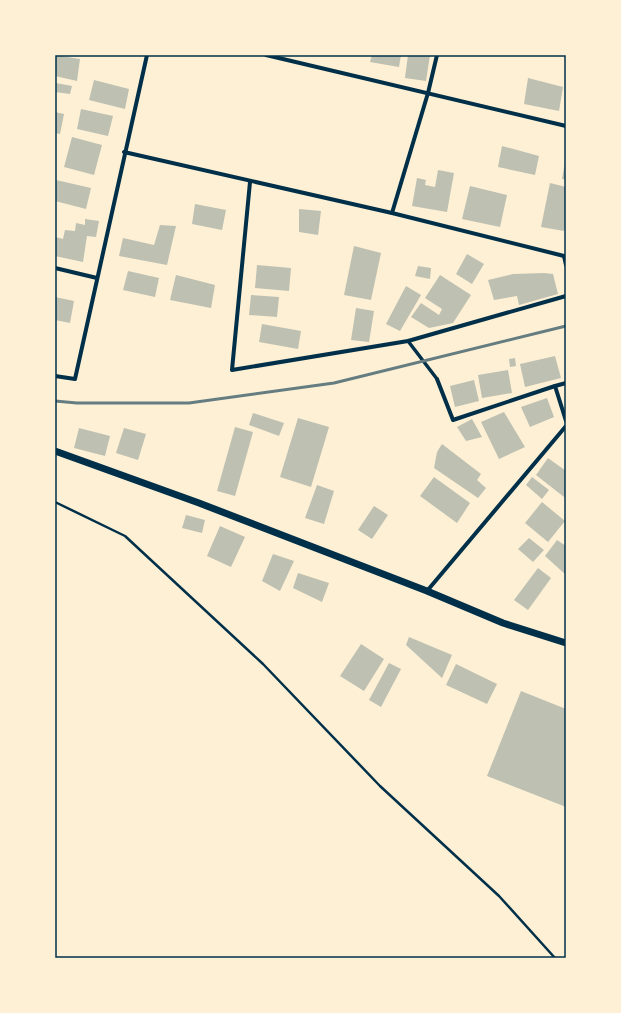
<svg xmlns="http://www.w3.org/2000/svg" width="621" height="1013" font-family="'IBM Plex Serif',serif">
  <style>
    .building { fill: #bec0b2 }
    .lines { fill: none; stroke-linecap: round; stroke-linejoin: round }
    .path { stroke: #003049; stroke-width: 2.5 }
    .pedestrian { stroke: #003049; stroke-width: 3.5 }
    .minor { stroke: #003049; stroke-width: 4 }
    .tertiary { stroke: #003049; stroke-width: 7 }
    .rail { stroke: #657d81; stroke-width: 3 }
    .neatline { fill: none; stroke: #003049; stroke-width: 1.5 }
  </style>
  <rect width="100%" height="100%" fill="#fdf0d5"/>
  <g class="building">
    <path d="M55,55L80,59L77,81L55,76Z"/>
    <path d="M372,55H401L399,67L370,62Z"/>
    <path d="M408,55H430L426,81L405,78Z"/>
    <path d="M528,78L563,87L559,111L524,104Z"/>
    <path d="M94,80L129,89L125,109L89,100Z"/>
    <path d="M56,83L72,86L70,94L55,92Z"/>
    <path d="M81,109L113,116L108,136L77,129Z"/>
    <path d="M55,112L64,114L60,134L55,133Z"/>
    <path d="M72,137L102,145L94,175L64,167Z"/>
    <path d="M502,146L539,156L535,175L498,167Z"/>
    <path d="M565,162H566V180L562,179Z"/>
    <path d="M438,170L454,173L447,212L412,206L417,178L426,180L425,185L435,187Z"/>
    <path d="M56,180L91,188L86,209L55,201Z"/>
    <path d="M550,183L566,187V221L564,231L541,227Z"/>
    <path d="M470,186L507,195L500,227L462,219Z"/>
    <path d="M195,204L226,210L222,230L192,224Z"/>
    <path d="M299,209L321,211L318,235L299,232Z"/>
    <path d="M85,219L99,221L96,237L87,236L83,262L55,256V237L63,239L65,230L75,231L76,223L85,225Z"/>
    <path d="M160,225L176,226L167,265L119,256L123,238L154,245Z"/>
    <path d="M354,246L381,253L371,300L344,295Z"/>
    <path d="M467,254L484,264L472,284L456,274Z"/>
    <path d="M257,265L291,268L289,291L255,288Z"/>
    <path d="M418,266L431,268L430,279L415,276Z"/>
    <path d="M128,271L159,278L155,297L123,290Z"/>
    <path d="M544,273L553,274L558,294L519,305L517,296L494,300L488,280L513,274Z"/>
    <path d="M176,275L215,285L211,308L170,300Z"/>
    <path d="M440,275L471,295L453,323L429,328L411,317L421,303L439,315L442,309L425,298Z"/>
    <path d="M406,286L421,295L400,331L386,324Z"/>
    <path d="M251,295L279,297L277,317L249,315Z"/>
    <path d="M55,297L74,301L70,323L55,320Z"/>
    <path d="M356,308L374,311L369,342L351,340Z"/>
    <path d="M262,324L301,331L298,349L259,342Z"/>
    <path d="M555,356L561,378L525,387L520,364Z"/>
    <path d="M515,358L516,366L510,367L509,359Z"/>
    <path d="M508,370L512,393L482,398L478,375Z"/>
    <path d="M474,380L479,401L455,407L450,386Z"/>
    <path d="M547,398L554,417L530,427L521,407Z"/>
    <path d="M504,412L525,447L499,459L481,422Z"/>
    <path d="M253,413L284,423L279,436L249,425Z"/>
    <path d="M298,418L329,427L311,487L280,477Z"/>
    <path d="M472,419L482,437L466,441L457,427Z"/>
    <path d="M235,427L253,432L235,496L217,491Z"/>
    <path d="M79,428L110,436L105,456L74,448Z"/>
    <path d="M124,428L146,434L138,460L116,453Z"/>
    <path d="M442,444L481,474L477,480L486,488L478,498L434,468L437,452Z"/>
    <path d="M548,458L566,471V494L564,497L536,475Z"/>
    <path d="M434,477L470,503L457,523L420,496Z"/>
    <path d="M532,477L549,490L542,499L526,485Z"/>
    <path d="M317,485L334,491L324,524L305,518Z"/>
    <path d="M542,502L565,521L548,542L525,523Z"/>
    <path d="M374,506L388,515L372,539L358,530Z"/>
    <path d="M186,515L205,520L202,533L182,528Z"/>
    <path d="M220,526L245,537L231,567L207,556Z"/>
    <path d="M529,538L544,550L533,562L518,549Z"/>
    <path d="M557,540L566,546V575L545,556Z"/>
    <path d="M273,554L294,561L280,591L262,581Z"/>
    <path d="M538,568L551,578L528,610L514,600Z"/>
    <path d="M298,573L329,583L322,602L293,588Z"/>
    <path d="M409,637L452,655L442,678L406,645Z"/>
    <path d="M361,644L384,659L364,691L340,676Z"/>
    <path d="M389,663L401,669L381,707L369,700Z"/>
    <path d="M456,664L497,684L487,704L446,685Z"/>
    <path d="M521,691L566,709V807L487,776Z"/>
  </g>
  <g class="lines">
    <path class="path" d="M55,502L125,536L263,664L380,786L499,896L555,958"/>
    <path class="pedestrian" d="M408,341L437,379"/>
    <g class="minor">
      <path d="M266,55L566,126"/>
      <path d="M124,152L392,213L564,256L566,265"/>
      <path d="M250,182L232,370L408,341L566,296"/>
      <path d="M392,213L428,93L437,55"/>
      <path d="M55,268L97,278"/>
      <path d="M55,376L75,379L147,55"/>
      <path d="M437,379L453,420L555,386L566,421"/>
      <path d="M555,386L566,383"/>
      <path d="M427,591L566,426"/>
    </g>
    <path class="tertiary" d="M55,451L199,503L427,591L503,623L566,643"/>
    <path class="rail" d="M55,401L77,403H189L334,383L566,326"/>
  </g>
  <rect width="621" height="1013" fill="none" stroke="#fdf0d5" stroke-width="112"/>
  <rect x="56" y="56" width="509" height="901" class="neatline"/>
</svg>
